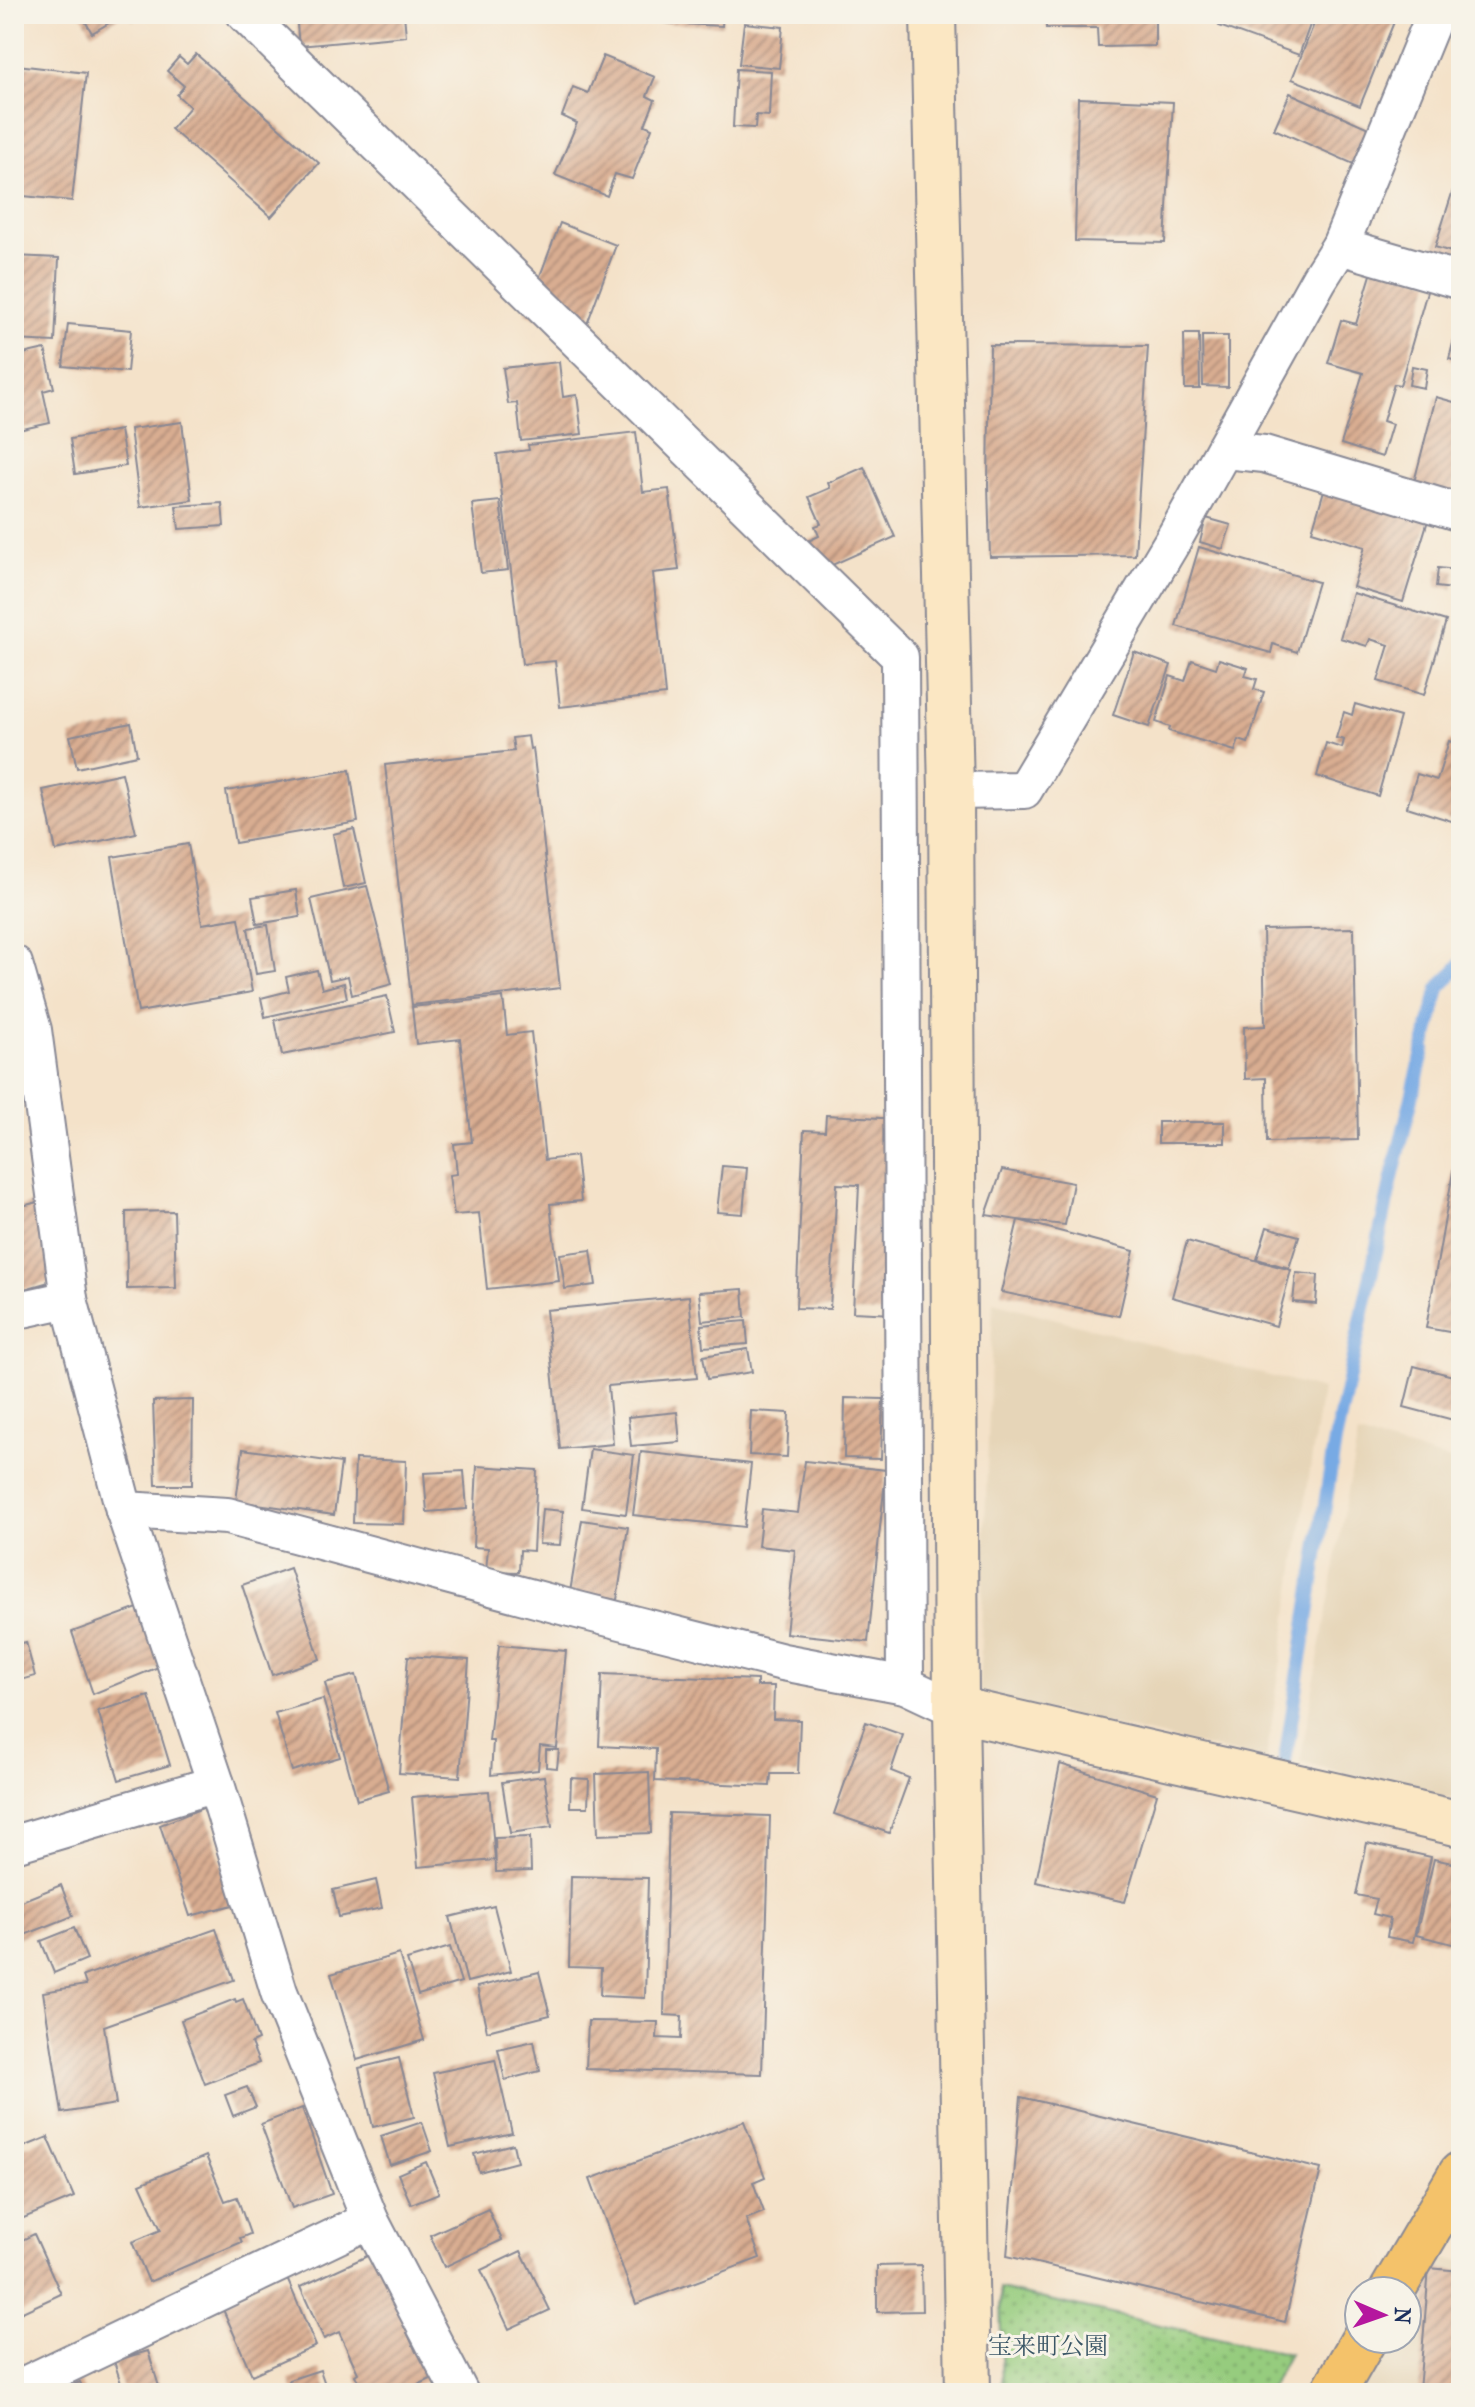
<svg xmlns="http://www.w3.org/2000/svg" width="1475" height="2407" font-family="'IM FELL French Canon','Noto Serif JP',serif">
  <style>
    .built { fill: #e6d5b8 }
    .park { fill: url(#park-dots); stroke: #587e6e; stroke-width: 2 }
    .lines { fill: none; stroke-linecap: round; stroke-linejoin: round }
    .stream { stroke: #78aae4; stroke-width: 14 }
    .building { fill: url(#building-hatch) }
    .street-casing { stroke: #888894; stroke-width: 40 }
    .secondary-casing { stroke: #888894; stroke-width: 48 }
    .highway-casing { stroke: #888894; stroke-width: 48 }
    .street { stroke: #fff; stroke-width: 36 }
    .secondary { stroke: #fbe7c3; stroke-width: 44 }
    .highway { stroke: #f4c26a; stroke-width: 44 }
    .labels { text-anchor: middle; stroke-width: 6; stroke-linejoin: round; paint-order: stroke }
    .park-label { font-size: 24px; fill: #3a5666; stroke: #f7f3e8 }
  </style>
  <defs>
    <pattern id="park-dots" width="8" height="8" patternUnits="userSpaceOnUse" patternTransform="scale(2)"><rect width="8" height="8" fill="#96cc7e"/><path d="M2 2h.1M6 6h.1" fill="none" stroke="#7aa66a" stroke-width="1.8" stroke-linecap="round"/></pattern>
    <pattern id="building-hatch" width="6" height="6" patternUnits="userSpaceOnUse" patternTransform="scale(2)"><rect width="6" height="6" fill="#d9ad91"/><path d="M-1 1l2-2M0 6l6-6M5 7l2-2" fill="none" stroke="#af8d7a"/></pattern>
  </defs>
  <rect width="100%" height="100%" fill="#f7f3e8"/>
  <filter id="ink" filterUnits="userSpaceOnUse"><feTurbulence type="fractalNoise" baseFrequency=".0125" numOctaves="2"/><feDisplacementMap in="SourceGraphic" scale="16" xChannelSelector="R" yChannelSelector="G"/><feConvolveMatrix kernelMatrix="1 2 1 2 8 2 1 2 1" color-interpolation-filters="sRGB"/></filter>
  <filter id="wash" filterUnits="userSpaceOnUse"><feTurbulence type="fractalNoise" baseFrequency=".006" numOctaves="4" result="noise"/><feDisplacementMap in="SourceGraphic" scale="32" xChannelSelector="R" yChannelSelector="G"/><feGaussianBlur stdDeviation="1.8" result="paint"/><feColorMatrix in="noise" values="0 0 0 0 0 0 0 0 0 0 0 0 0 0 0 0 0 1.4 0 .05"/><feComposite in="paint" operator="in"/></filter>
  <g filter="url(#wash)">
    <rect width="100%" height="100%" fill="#f4e2c9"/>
    <g class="built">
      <path d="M993,1302L1322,1390L1266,1760L979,1695Z"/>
      <path d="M1358,1435L1461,1463V1801L1300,1762Z"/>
      <path d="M1424,2257L1461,2261V2393H1345L1376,2339H1407V2291Z"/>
    </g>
    <path class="park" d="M1000,2289L1289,2354L1267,2393H1002Z"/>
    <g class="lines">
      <path class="stream" d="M1282,1780L1335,1441L1392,1178L1439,988L1461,964"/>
    </g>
    <g id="blocks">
      <g class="building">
        <path d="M81,14H124L92,33Z"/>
        <path d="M128,14H145L133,21Z"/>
        <path d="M296,14H404L406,36L299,46Z"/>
        <path d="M625,14H723L722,26L624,21Z"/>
        <path d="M1008,14H1155V46L1098,47L1097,28H1046V20H1008Z"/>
        <path d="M1223,14H1314L1299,55L1219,26Z"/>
        <path d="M1318,14H1374L1394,22L1360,106L1292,79Z"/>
        <path d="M744,23L783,27L779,68L739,64Z"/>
        <path d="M196,54L319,163L271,217L171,129L190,107L177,95L184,86L167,71L179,57L187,64Z"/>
        <path d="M603,56L655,77L647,96L655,100L645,125L652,128L632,179L615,174L607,196L555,175L577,123L562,116L573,87L588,93Z"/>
        <path d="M17,65L86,73L72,201L14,195V91Z"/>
        <path d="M736,69L771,71L769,116L756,115L755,128L733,127Z"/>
        <path d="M1290,93L1373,130L1358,166L1274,129Z"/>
        <path d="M1078,98L1173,102L1165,243L1075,241Z"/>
        <path d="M1460,168H1461V255L1435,247Z"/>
        <path d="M560,223L616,245L583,335L526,313Z"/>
        <path d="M14,256L59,258L55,342L14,340Z"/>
        <path d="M1374,265L1430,281L1400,385L1394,384L1383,421L1392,424L1382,457L1341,444L1363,373L1328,363L1341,320L1356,324Z"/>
        <path d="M1460,316H1461V362L1449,359Z"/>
        <path d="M68,324L131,330L127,372L63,366Z"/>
        <path d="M1184,334H1199L1200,389H1185Z"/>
        <path d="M1202,336H1228V387L1203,386Z"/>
        <path d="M990,345L1148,346L1135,555L990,557L988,484Z"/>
        <path d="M45,349L54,388L43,391L50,423L14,431V356Z"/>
        <path d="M559,362L563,397L577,395L582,434L521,441L517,403L508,404L503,368Z"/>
        <path d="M1412,366L1427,369L1424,388L1409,385Z"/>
        <path d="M1460,377H1461V399L1455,398Z"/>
        <path d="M1436,397L1461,404V464L1452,497L1413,486Z"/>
        <path d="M182,422L192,500L140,507L130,429Z"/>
        <path d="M120,430L126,466L75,474L70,439Z"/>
        <path d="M636,432L643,492L669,489L679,570L653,573L665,695L560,707L555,661L522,664L497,454L529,450L528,445Z"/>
        <path d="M864,467L895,537L821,570L808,541L819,536L815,526L821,524L809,497L830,488L828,483Z"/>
        <path d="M14,486L20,505L14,507Z"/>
        <path d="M1325,487L1429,517L1403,602L1353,587L1365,547L1312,531Z"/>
        <path d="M500,501L508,570L481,573L472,504Z"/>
        <path d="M222,503L224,526L179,529L176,506Z"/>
        <path d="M1206,518L1231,525L1223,549L1200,542Z"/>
        <path d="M1199,547L1318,582L1297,652L1273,644L1271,653L1176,626Z"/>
        <path d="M1438,568L1456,570L1453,589L1436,587Z"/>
        <path d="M1353,593L1446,621L1424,695L1378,681L1389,645L1370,639L1367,646L1340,638Z"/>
        <path d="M1134,652L1171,665L1149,727L1113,715Z"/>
        <path d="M1219,659L1248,668L1245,676L1257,679L1254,689L1264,692L1248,743L1239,740L1235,751L1169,731L1170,727L1156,722L1170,676L1185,681L1192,660L1216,668Z"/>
        <path d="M1355,704L1400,717L1378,796L1317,776L1326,743L1342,748L1344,740L1336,738L1344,712L1352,715Z"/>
        <path d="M131,723L137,755L77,768L70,736Z"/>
        <path d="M528,736L530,749L533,748L560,988L412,1005L385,765L514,751L512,738Z"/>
        <path d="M1449,741L1461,745V824L1407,807L1417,774L1437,780Z"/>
        <path d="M350,770L358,822L235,843L226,791Z"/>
        <path d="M122,773L136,833L56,851L43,790Z"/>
        <path d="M354,829L366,883L343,888L333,834Z"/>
        <path d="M188,844L202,924L239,918L252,992L138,1012L112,857Z"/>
        <path d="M367,886L392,984L352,995L348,976L330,980L311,899Z"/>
        <path d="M296,890L300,917L257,924L252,897Z"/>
        <path d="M268,925L275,971L256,974L248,928Z"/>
        <path d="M1354,928L1358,1140L1267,1142L1266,1078L1245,1079L1244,1027L1265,1026L1263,930Z"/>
        <path d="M317,970L322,989L344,983L347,998L265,1017L261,998L289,991L286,977Z"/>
        <path d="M387,996L395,1032L282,1055L275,1020Z"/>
        <path d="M503,997L507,1035L531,1032L545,1160L576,1156L581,1201L550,1204L559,1281L487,1289L479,1213L454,1215L449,1175L457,1174L454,1144L472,1142L460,1039L416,1044L412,1007Z"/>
        <path d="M826,1115L899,1119L894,1314L853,1312L859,1185L837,1184L830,1309L796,1308L804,1130L825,1131Z"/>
        <rect x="1158" y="1122" width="67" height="21"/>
        <path d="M1459,1137H1461V1334L1426,1328Z"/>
        <path d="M722,1166L747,1168L743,1214L717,1212Z"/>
        <path d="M1002,1170L1073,1183L1065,1225L1018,1220L1134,1251L1119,1316L1001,1292L1018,1220L986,1215Z"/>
        <path d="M42,1201L56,1280L14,1292V1208Z"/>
        <path d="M174,1211L176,1288L127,1289L126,1212Z"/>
        <path d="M1267,1227L1299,1236L1289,1268L1257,1259Z"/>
        <path d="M1187,1241L1291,1270L1276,1326L1172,1297Z"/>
        <path d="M591,1250L596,1285L565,1289L560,1254Z"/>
        <path d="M1296,1273L1318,1275L1316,1304L1293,1302Z"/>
        <path d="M743,1289L745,1317L702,1321L699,1292Z"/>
        <path d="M689,1296L697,1378L608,1386L613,1444L560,1449L546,1310Z"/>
        <path d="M746,1321L748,1344L703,1347L701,1325Z"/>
        <path d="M748,1349L752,1372L707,1379L703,1356Z"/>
        <path d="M1414,1366L1461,1378V1422L1404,1407Z"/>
        <path d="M845,1398L883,1399L881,1459L844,1458Z"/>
        <path d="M193,1400L192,1485H156L153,1401Z"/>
        <path d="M751,1411L789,1413L787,1457L749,1455Z"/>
        <path d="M677,1412L680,1442L631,1446L628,1417Z"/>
        <path d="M243,1449L341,1463L334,1515L236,1501Z"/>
        <path d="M590,1449L634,1455L626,1514L582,1508Z"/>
        <path d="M641,1452L751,1464L744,1527L633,1515Z"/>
        <path d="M355,1459L406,1461L404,1524L353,1523Z"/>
        <path d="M805,1461L886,1470L868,1642L786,1633L795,1550L758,1546L762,1509L798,1513Z"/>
        <path d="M477,1466L537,1470L533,1551L520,1550L519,1572L486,1571L488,1548L473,1547Z"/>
        <path d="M464,1471L467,1509L427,1512L424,1473Z"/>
        <path d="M542,1509L563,1511L560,1545L539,1544Z"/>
        <path d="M582,1520L628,1527L617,1600L570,1592Z"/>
        <path d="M290,1568L320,1659L272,1675L242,1585Z"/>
        <path d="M143,1606L161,1666L93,1694L72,1632Z"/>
        <path d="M26,1642L35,1676L14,1682V1645Z"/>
        <path d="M499,1645L566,1651L557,1748L540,1746L538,1770L491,1775L493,1741H489Z"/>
        <path d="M408,1656L469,1660L460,1777L399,1773Z"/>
        <path d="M602,1674L757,1680V1686H774L773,1719L800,1720L798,1774H771L770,1786L655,1781L656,1749L599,1746Z"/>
        <path d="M356,1675L389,1791L357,1800L325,1683Z"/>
        <path d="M149,1696L170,1765L119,1780L98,1711Z"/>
        <path d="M323,1699L340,1757L292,1771L275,1713Z"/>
        <path d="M866,1722L903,1735L891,1771L909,1778L889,1833L834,1814Z"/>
        <path d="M546,1750H559L557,1768L546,1767Z"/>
        <path d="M1060,1764L1157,1794L1125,1902L1036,1882Z"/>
        <path d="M649,1772L651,1833L598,1835L596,1774Z"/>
        <path d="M544,1776L552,1827L510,1833L502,1782Z"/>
        <path d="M571,1778L589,1779L588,1807H570Z"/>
        <path d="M489,1791L495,1860L418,1867L412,1797Z"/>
        <path d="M205,1807L233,1905L190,1916L160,1825Z"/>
        <path d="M669,1813L770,1816L762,2074L586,2069L588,2021L658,2022L657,2038L681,2039L682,2016L664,2015Z"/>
        <path d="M530,1837L531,1871L496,1872L495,1838Z"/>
        <path d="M1367,1843L1431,1857L1413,1942L1387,1937L1390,1918L1373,1914L1377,1899L1356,1895Z"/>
        <path d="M1434,1859L1461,1865V1946L1416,1935Z"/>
        <path d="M571,1876L648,1878L645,1998L600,1996L601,1968L569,1967Z"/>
        <path d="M376,1880L382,1908L339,1917L333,1890Z"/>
        <path d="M61,1885L73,1916L17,1938L14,1931V1904Z"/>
        <path d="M494,1906L511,1971L467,1982L450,1917Z"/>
        <path d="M74,1928L87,1959L54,1973L41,1941Z"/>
        <path d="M216,1929L234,1980L104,2026L116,2104L62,2113L43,1992L86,1985L83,1976Z"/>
        <path d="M450,1947L461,1982L418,1995L407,1960Z"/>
        <path d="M399,1954L424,2040L357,2060L331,1974Z"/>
        <path d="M539,1972L550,2015L487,2031L477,1987Z"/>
        <path d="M235,1999L236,2002L243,1999L258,2040L251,2043L259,2063L205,2084L181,2020Z"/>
        <path d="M534,2041L540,2071L505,2080L498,2049Z"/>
        <path d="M399,2058L414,2117L373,2127L359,2068Z"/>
        <path d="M495,2060L512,2133L450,2147L433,2073Z"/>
        <path d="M247,2087L256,2107L233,2116L225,2095Z"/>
        <path d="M1021,2097L1321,2169L1285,2322L1007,2256Z"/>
        <path d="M302,2108L332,2194L292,2208L261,2124Z"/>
        <path d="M744,2121L765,2177L753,2182L764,2212L746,2219L760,2258L636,2304L590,2179Z"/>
        <path d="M422,2122L432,2151L390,2165L381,2136Z"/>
        <path d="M48,2137L74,2197L14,2222V2151Z"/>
        <path d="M513,2144L517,2162L479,2172L474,2154Z"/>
        <path d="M206,2156L225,2201L237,2197L250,2234L240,2238L242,2242L149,2282L132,2242L161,2230L140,2184Z"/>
        <path d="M426,2162L439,2193L411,2204L398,2174Z"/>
        <path d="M488,2209L502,2240L444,2267L430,2235Z"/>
        <path d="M34,2234L61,2294L14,2316V2244Z"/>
        <path d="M378,2251L400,2317L416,2352L422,2349L435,2377L401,2393H364L355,2375L358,2373L339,2332L324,2339L300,2287Z"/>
        <path d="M521,2251L550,2310L509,2329L481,2270Z"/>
        <path d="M921,2265L922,2311L877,2312V2266Z"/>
        <path d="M1429,2268L1461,2271V2393L1419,2391Z"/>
        <path d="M286,2276L316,2346L252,2375L221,2305Z"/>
        <path d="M148,2351L161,2393H124L114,2361Z"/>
        <path d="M320,2370L328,2393H293L289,2380Z"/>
        <path d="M80,2382L85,2393H54Z"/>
      </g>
    </g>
  </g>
  <g filter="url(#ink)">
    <use href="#blocks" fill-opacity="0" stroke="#888894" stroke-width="2"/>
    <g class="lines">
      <defs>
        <g id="street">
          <path d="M245,14L900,657L905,1685"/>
          <path d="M1340,246L1461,281"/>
          <path d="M1224,450L1264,454L1461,513"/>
          <path d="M951,791L1024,790L1175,537L1319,279L1340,246L1435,14"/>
          <path d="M14,964L33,1030L69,1299L124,1510L216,1784L279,1992L370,2220L460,2393"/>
          <path d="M14,1311L69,1299"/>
          <path d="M124,1510L227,1516L562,1606L783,1662L905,1685L956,1709"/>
          <path d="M14,1844L216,1784"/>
          <path d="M14,2390L370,2220"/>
        </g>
        <g id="secondary">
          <path d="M933,14L951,791L956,1709L968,2393"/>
          <path d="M956,1709L1461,1824"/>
        </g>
        <g id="highway">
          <path d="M1392,2291L1461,2174"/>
          <path d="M1333,2393L1364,2339"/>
        </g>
      </defs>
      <use href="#street" class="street-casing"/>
      <use href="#secondary" class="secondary-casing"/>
      <use href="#highway" class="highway-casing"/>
      <use href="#street" class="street"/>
      <use href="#secondary" class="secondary"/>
      <use href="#highway" class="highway"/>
    </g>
  </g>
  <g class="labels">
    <g class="park-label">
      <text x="1048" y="2354">宝来町公園</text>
    </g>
  </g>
  <rect width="1475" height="2407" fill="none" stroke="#f7f3e8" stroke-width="48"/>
  <g transform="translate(1383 2315) rotate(92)"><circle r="38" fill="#f7f3e8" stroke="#9fa5b1" stroke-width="2"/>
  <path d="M0-6L14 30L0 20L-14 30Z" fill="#b5179e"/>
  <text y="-12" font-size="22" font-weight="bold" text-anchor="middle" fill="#1b2f5e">N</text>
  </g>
</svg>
